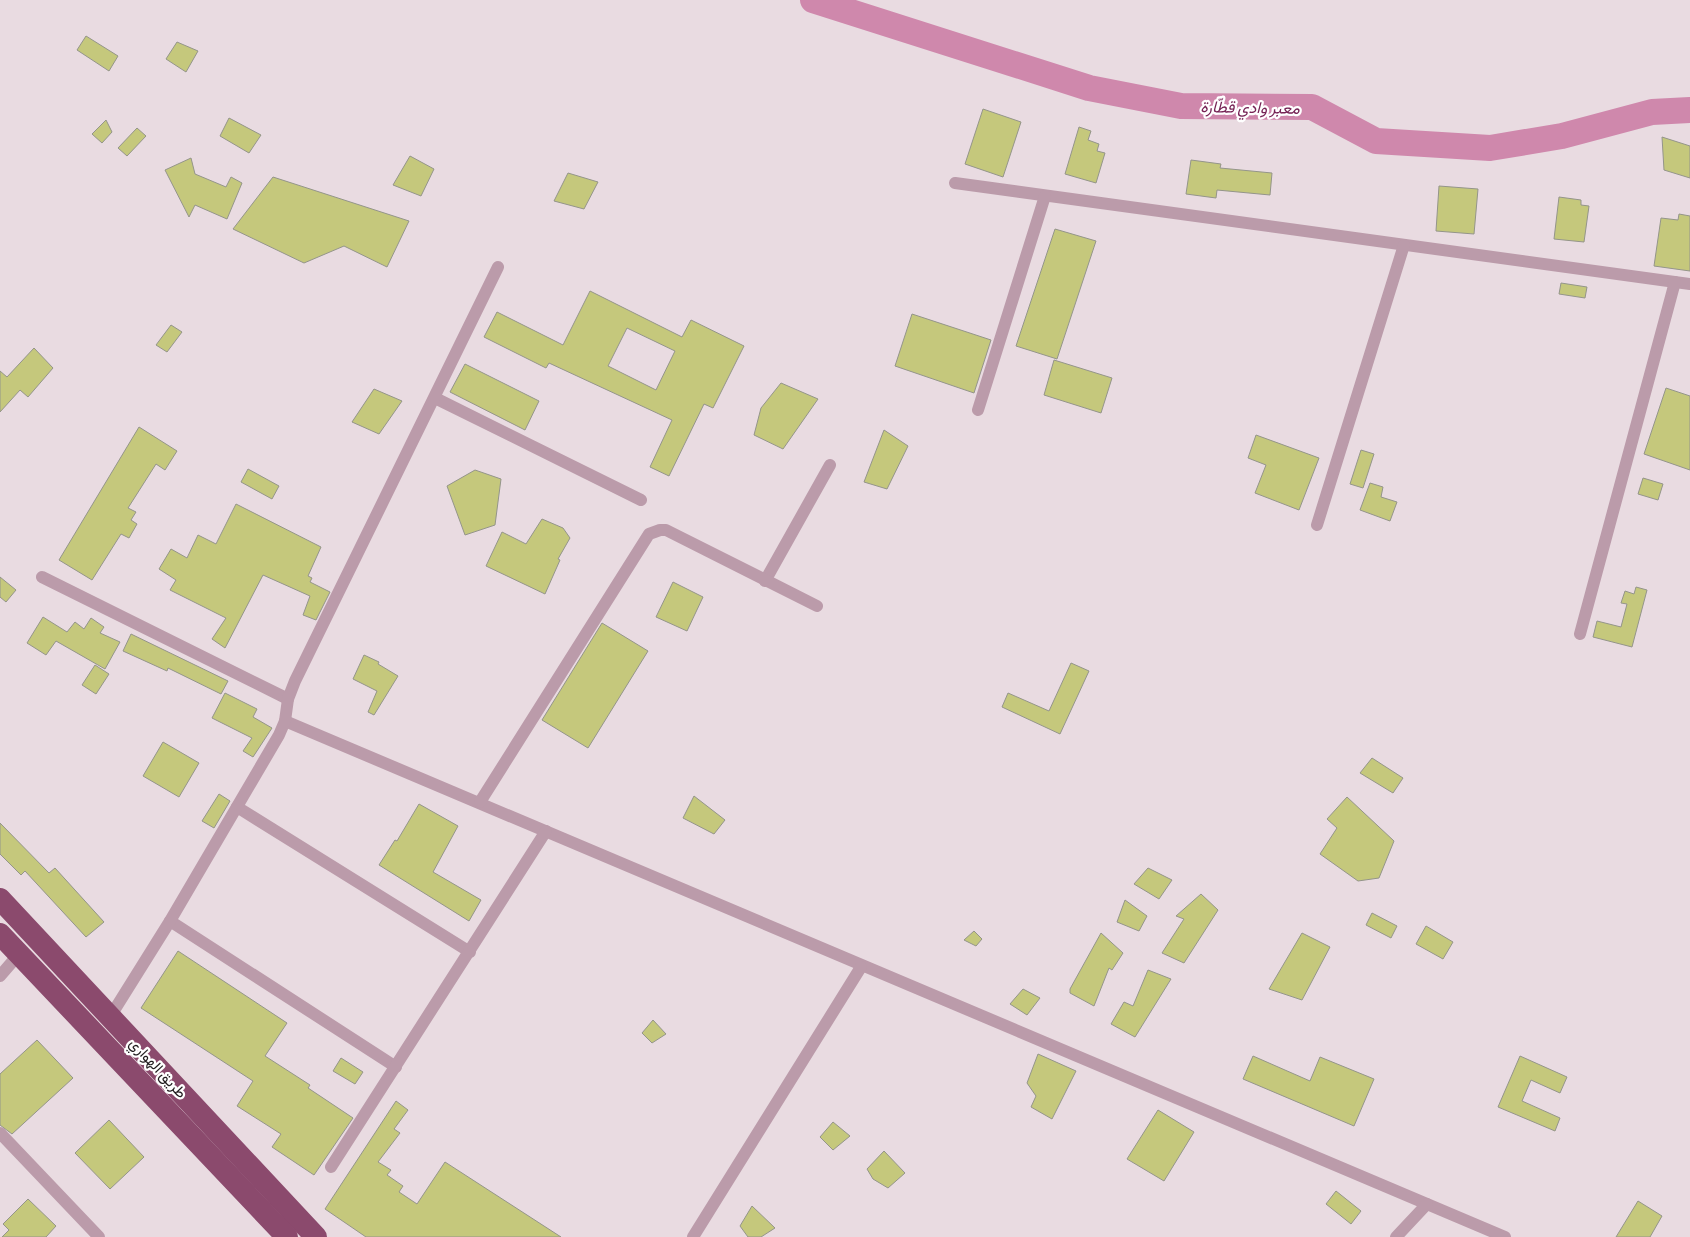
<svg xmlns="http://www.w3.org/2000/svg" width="1690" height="1237" font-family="Commissioner,Vazirmatn,sans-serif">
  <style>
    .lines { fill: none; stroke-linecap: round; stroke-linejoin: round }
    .river { stroke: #cf88ac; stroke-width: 26 }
    .building { fill: #c5c87c; stroke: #94958a; fill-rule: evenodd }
    .street { stroke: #bb9baa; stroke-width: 12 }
    .highway { stroke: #8b4a6d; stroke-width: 22 }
    .labels { text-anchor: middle; stroke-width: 4.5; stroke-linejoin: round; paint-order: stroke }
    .street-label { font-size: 15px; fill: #201c1e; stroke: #fff }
    .water-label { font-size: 16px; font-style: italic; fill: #762355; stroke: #fff }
  </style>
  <rect width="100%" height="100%" fill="#e9dbe1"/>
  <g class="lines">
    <path class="river" d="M813,0L1089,88L1181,106L1312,107L1376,141L1490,148L1562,136L1652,112L1690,110"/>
  </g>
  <g class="building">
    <path d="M86,36L118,56L109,71L77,50Z"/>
    <path d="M177,42L198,51L186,72L166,59Z"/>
    <path d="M983,109L1021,122L1003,177L965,164Z"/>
    <path d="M229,118L261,135L249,153L220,136Z"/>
    <path d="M106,120L112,132L102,143L92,134Z"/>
    <path d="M1079,127L1091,131L1088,140L1099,144L1097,151L1105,153L1096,183L1065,174Z"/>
    <path d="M137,128L146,136L127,156L118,148Z"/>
    <path d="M1662,137L1690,146V178L1664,170Z"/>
    <path d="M410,156L434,169L421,196L393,185Z"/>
    <path d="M191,158L195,174L226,187L231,177L242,183L227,219L195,205L189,217L165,170Z"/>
    <path d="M1191,160L1221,164L1220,168L1272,173L1270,195L1217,190L1216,198L1186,194Z"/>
    <path d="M568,173L598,182L584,209L554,201Z"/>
    <path d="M273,177L409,221L387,267L344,246L304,263L233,229Z"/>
    <path d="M1439,186L1478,189L1474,234L1436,231Z"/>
    <path d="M1559,197L1581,200V205L1589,206L1584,242L1554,239Z"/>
    <path d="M1679,214L1690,216V271L1654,266L1661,218L1678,220Z"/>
    <path d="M1055,229L1096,241L1057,359L1016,346Z"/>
    <path d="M1561,283L1587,287L1585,298L1559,294Z"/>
    <path d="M590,291L682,337L691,320L744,346L713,408L704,404L669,476L650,467L672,420L549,363L546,368L484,337L497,312L563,345ZM627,328L675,351L656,390L608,366Z"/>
    <path d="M912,314L991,340L974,393L895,366Z"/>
    <path d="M171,325L182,332L167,352L156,345Z"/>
    <path d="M34,348L53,368L28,397L20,390L0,412V371L7,377Z"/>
    <path d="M1054,360L1112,378L1101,413L1044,395Z"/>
    <path d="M465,364L539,401L525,430L450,392Z"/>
    <path d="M781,383L818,399L783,449L754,435L761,408Z"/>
    <path d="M1666,388L1690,396V470L1644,454Z"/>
    <path d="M374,389L402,401L379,434L352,422Z"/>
    <path d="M139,427L177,451L165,470L156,464L128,508L136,512L131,520L137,524L129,538L121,534L92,580L59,560Z"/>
    <path d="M884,430L908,446L887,489L864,482Z"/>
    <path d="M1256,435L1319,458L1299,510L1255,493L1266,465L1248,458Z"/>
    <path d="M1361,450L1374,454L1363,488L1350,484Z"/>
    <path d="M248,469L279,486L272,499L241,482Z"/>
    <path d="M475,470L501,479L495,525L465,535L447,486Z"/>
    <path d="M1643,478L1663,484L1658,500L1638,494Z"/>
    <path d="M1370,483L1383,487L1381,497L1397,502L1390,521L1360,510Z"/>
    <path d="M236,504L321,547L308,576L312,578L310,582L330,592L316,620L303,615L310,596L263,575L225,648L212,639L226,618L170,590L176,580L159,569L171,549L187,558L198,535L216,544Z"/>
    <path d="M542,519L563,528L570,538L558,559L560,560L545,594L486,566L502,532L526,544Z"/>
    <path d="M0,577L16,590L6,602L0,597Z"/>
    <path d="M673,582L703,597L687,631L656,617Z"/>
    <path d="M1636,587L1647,590L1632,647L1593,637L1597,621L1621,627L1627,604L1621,603L1625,591L1634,594Z"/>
    <path d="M43,617L67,632L75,622L84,629L91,618L104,627L100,633L120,642L105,669L56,641L46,655L27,643Z"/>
    <path d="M602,623L648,651L588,748L542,720Z"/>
    <path d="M131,634L228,681L221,694L168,668L167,671L123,651Z"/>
    <path d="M364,655L379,662L378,664L398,676L374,715L368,712L377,691L353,679Z"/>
    <path d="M1071,663L1089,671L1060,734L1002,707L1008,693L1049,711Z"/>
    <path d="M95,665L109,674L96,694L82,685Z"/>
    <path d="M225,693L257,709L253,717L272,728L253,757L243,751L252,738L212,718Z"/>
    <path d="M163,742L199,763L179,797L143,776Z"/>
    <path d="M1372,758L1403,778L1393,793L1360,773Z"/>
    <path d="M219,794L230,801L214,828L202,821Z"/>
    <path d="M694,796L725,820L714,834L683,818Z"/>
    <path d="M1347,797L1394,841L1379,878L1358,881L1320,854L1337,828L1327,819Z"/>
    <path d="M419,804L458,826L433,872L481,900L469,921L379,865L395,840L397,841Z"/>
    <path d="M0,823L49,873L55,868L104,922L86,937L25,871L21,875L0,854Z"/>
    <path d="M1148,868L1172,880L1159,899L1134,884Z"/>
    <path d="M1201,894L1218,910L1184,963L1162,953L1184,919L1176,916Z"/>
    <path d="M1125,900L1147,916L1139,931L1117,922Z"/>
    <path d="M1372,913L1397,926L1391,938L1366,925Z"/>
    <path d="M1426,926L1453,942L1443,959L1416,944Z"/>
    <path d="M974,931L982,939L976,946L964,940Z"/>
    <path d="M1101,933L1123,953L1112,970L1109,968L1094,1006L1070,993V989Z"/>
    <path d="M1302,933L1330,947L1302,1000L1269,989Z"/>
    <path d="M178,951L287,1023L265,1056L310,1085L308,1088L353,1118L314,1175L272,1147L281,1134L237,1106L253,1081L141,1008Z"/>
    <path d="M1148,970L1171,979L1135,1037L1111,1024L1124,1002L1133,1006Z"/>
    <path d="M1023,989L1040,998L1027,1015L1010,1004Z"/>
    <path d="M653,1020L666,1034L652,1043L642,1033Z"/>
    <path d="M37,1040L73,1078L12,1134L0,1125V1074Z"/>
    <path d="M1038,1054L1076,1071L1052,1119L1031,1107L1036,1096L1027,1083Z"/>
    <path d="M1253,1056L1310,1081L1320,1057L1374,1079L1354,1126L1243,1079Z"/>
    <path d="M1520,1056L1567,1077L1560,1093L1531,1080L1522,1101L1560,1118L1555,1131L1498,1107Z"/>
    <path d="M341,1058L363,1072L355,1084L333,1071Z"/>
    <path d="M396,1101L408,1110L394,1129L400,1133L378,1162L391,1170L387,1175L403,1186L399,1192L417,1204L445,1162L561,1237H366L325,1209Z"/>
    <path d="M1158,1110L1194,1132L1164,1181L1127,1159Z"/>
    <path d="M109,1120L144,1157L110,1189L75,1153Z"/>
    <path d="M833,1122L850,1136L833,1150L820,1137Z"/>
    <path d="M884,1151L905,1173L888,1188L873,1179L867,1169Z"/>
    <path d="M1336,1191L1361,1211L1351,1224L1326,1204Z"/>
    <path d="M28,1199L56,1226L46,1237H2L9,1230L3,1224Z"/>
    <path d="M1638,1201L1662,1216L1650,1237H1616Z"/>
    <path d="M752,1206L775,1228L761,1237H748L740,1226Z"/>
  </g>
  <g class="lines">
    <g class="street">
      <path d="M955,183L1690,284"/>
      <path d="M435,398L641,500"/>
      <path d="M978,410L1045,196"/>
      <path d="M1317,525L1404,245"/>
      <path d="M42,577L288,699"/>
      <path d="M765,581L830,465"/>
      <path d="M1580,634L1675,282"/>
      <path d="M285,721L1505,1237"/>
      <path d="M480,802L649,534L660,530H666L817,606"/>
      <path d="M237,807L470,952"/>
      <path d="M170,921L396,1067"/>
      <path d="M0,976L19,954"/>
      <path d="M110,1017L170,921L279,735L285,721L288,699L295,681L498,267"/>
      <path d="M0,1133L99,1237"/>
      <path d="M331,1167L546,831"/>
      <path d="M693,1237L861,967"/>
      <path d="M1396,1237L1427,1204"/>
    </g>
    <g class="highway">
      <path d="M0,899L316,1237"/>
      <path d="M0,934L287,1237"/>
    </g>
  </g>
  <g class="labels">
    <g class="street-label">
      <text transform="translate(158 1068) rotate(47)" y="5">طريق الهواري</text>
    </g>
    <g class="water-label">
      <text transform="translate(1250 107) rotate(1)" y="6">معبر وادي قطّارة</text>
    </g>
  </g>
</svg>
